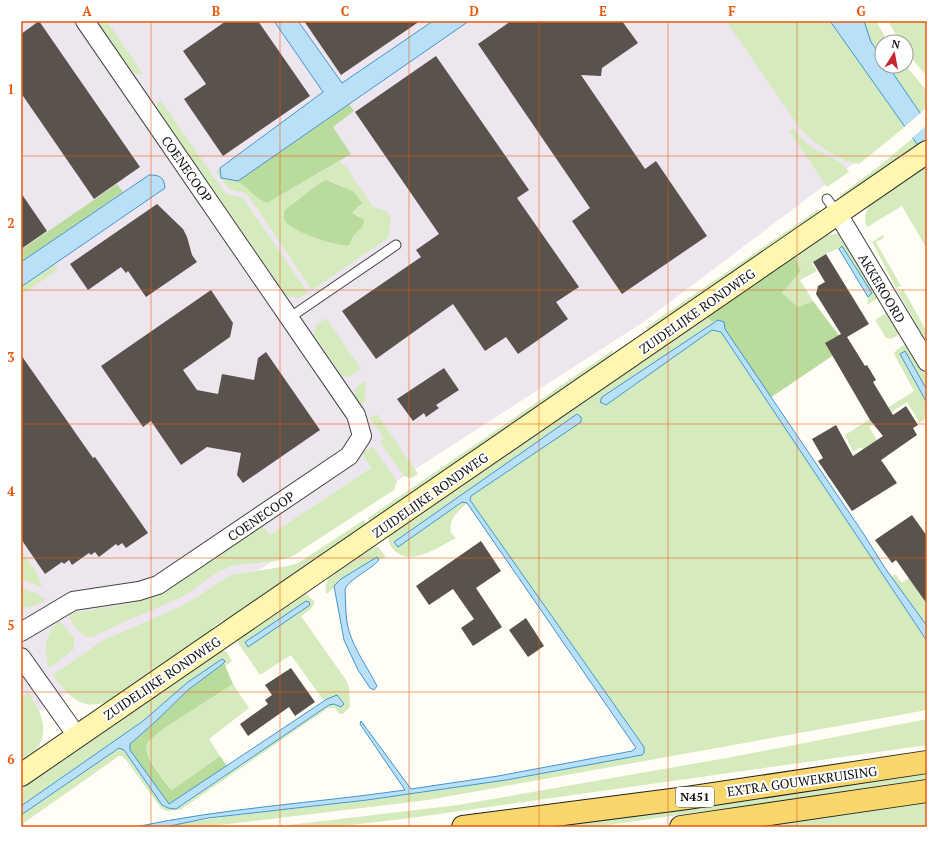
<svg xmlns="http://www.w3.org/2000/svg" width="948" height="848" font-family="'PT Serif',serif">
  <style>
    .industrial { fill: #eee6ef }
    .green { fill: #d5ebbd; fill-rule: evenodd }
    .forest { fill: #b9dc9c }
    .water { fill: #b9e0f7; stroke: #3f96cf }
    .pier { fill: #fffdf5 }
    .building { fill: #5a524d }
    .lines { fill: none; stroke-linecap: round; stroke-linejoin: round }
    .service-casing { stroke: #444; stroke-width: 11 }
    .minor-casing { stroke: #444; stroke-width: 20 }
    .secondary-casing { stroke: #333; stroke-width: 24 }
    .primary-casing { stroke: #222; stroke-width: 24 }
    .service { stroke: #fff; stroke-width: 9 }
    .minor { stroke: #fff; stroke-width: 18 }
    .secondary { stroke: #fff6b0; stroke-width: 22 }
    .primary { stroke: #f9d66b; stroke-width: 22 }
    .grid { fill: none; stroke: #e8590c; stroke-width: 1; stroke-opacity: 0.55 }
    .labels { text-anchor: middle; stroke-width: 4; stroke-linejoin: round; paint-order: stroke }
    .shield { fill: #fff; stroke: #585858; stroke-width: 1 }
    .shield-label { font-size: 12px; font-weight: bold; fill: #111 }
    .street-label { font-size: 13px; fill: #111; stroke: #fff }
    .neatline { fill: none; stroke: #e8590c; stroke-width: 1.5 }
    .grid-label { font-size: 13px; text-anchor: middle; font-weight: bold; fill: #e8590c }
  </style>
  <rect width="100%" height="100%" fill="#fffdf5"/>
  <path class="industrial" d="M21,21H863L882,47V66H895L926,109L642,323L21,723Z"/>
  <g class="green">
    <path d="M97,21H107L143,74H136L130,70Z"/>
    <path d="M726,21H830L905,127L859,164C838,161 816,144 801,130Z"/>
    <path d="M864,21H876L888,42H882V57L871,42Z"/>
    <path d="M888,21H927V77L906,51V42H900Z"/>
    <path d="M888,66H906L927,91V106L920,113Z"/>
    <path d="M160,100L226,194L243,198L308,293L299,298L286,296L157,108V104Z"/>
    <path d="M793,128C799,136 805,143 813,148C825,155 842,160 849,172L827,187L789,131Z"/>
    <path d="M913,138L918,146L844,198L840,197V195L878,167Z"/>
    <path d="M340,161L346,167L373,207L386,211L389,214L391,219L388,238L312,290L247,194L229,189L216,171L220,168L221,178C227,179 233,180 238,181C248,185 255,197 267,203ZM331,181L350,190L360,207L352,213L360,216L357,232L354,235L353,239H318L301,231L292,204L317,185Z"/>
    <path d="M927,163V249L902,206L867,227C864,220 865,213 869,206C878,193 913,173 927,163Z"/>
    <path d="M819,209L817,217L653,331L645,328Z"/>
    <path d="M839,233L849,238L881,296L867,305L868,297L872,293L843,247L827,253L812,263L817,271L800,280L813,301L798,307L782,293L801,271L791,257L823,236Z"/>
    <path d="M883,235L884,238L876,242L901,286L896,288L872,242Z"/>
    <path d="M54,264L58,270L21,295V287Z"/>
    <path d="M903,289L927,332V343L898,292Z"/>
    <path d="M889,311L902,333L891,339L886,338L875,320Z"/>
    <path d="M705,315L713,323L603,405H606L712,330L721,332L927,641V710L428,800L203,827H165C232,813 300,809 368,800C460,788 551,772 642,755L644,753V747L470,500L471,496L581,422L579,415L577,414L395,542L462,502H466L467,503C457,513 448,519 451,533L456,538C440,546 413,566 396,552C390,547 388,541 388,533Z"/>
    <path d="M326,318L361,369L349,377L342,376L314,335L316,325Z"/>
    <path d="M907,343L927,377V390L905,352L900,355L927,403V417L920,423L907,402L869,427L887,457L874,465L861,447L853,452L845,435L914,391L894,354L896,350Z"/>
    <path d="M613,350L612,356L371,525L368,518Z"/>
    <path d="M366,380L365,397L367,400L361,405C352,392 352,389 366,380Z"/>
    <path d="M377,414L418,474L411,478L404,476L380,442L384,438L370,418Z"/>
    <path d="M371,447L374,448L397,482L394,490L303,549C286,565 255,561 232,566C214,571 200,587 183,596C153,611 122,621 93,637C81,639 76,626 69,618L70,614L78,612L132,603L155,594L261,523L270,535L371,468L362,453Z"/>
    <path d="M364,520L368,527L227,622L222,621L212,628L209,635L113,700C82,712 71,699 53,675L102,641L184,605L231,575L288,566L298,563Z"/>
    <path d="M375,546L379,548L386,557L379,560L377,557L326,594C322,569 354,557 371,547Z"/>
    <path d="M21,550L38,575L42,587L21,580Z"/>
    <path d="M927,565V626L891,577L895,574L902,583Z"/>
    <path d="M21,588L38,594L46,600L34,606L21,608Z"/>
    <path d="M300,593L306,594L315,602L311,609L301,616L346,680L349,687L350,707L343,714H339L335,708H328L180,810L166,811L161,808L126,760L122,756H119L21,825V815L119,748L124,750L164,807H180L329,705L334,704L338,706L344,704L337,695L324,701L291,655L260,675L238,643V635Z"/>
    <path d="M59,621L74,637V649L49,668C43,651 45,633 59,621Z"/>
    <path d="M219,649L227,652L232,661L224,667L225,662L188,682L154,713L21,806V784Z"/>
    <path d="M233,684L249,708L209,739L220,756L172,790C168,786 147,757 147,752C146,749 147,745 148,742L163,729Z"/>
    <path d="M28,693C48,719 51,743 21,764V698Z"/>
    <path d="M927,719V745L411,818L334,827H272L458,805L732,757Z"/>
    <path d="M927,773V780L594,827H534Z"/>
    <path d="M927,801V827H753Z"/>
  </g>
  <g class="forest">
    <path d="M349,104L354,111L333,127L351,154L267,203C255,198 248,188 238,181Z"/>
    <path d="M326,180L353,191L362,203L352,213L363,219L364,221L363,226L354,235L349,245C337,247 293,232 286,222C283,218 284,214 285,210L317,185Z"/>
    <path d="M117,184L123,192L21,262V250Z"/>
    <path d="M791,257L795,258L801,271L782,293L798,307L813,301L847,346L770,398L725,329L724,322L714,321L713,323L705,315Z"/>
    <path d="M224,663L233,684L163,729L148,742C147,745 146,749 147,752C147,758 167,786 172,790L220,756L227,766L169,804L130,750V744L155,722L188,690Z"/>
  </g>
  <g class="water">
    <path d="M274,21H298L342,83L433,21H469L238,181L221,178L220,168L323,92Z"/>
    <path d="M830,21H864L871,42L882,57V66H888L927,123V158Z"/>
    <path d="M149,175C160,175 164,177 165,188L21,287V262Z"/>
    <path d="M842,246L872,293L868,297L839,249Z"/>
    <path d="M718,320L724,322L725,329L863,533L885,568L927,626V641L721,332L712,330L606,405L600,402L602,397Z"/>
    <path d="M905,351L927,390V403L900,354Z"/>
    <path d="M577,414L581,417V422L471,496L470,500L644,747V753L642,755L506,780L367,800L208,818L165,827H135C224,808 315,803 405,790L360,724L361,721L411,789L498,776L632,751L636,748L467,503L462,502L398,547L394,542Z"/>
    <path d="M377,557L379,560C372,569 347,580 345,590C346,603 345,618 349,631C355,651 368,668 377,686L374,690L370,688L358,670L344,640L334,586L341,579Z"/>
    <path d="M306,601L309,602L310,605L248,647L245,642Z"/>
    <path d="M222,659L225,661L224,663L188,690L155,722L130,744V750L169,804L327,699L337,695L344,704L341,707L334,704L329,705L176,809L168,808L162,805L124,750L119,748L21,815V806L143,721L188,682Z"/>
  </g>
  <path class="pier" d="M922,112L927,120V125L911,139L903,128Z"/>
  <g class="building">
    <path d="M39,21L140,167L94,199L21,93V34Z"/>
    <path d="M226,21H258L310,96L223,156L184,99L206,84L183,51Z"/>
    <path d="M304,21H420L341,75Z"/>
    <path d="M511,21H622L638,43L602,68L601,76L581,75L645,169L656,161L707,236L622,294L572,221L590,208L478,44Z"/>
    <path d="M436,56L529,190L517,198L579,287L556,302L568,319L518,354L506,337L485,351L453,304L376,359L342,311L421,257L416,250L439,234L355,112Z"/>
    <path d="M21,193L47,231L21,249Z"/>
    <path d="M157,204L183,229L187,237L192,255L197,262L146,297L128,271L126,273L121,267L88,290L70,264Z"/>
    <path d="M826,254L869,324L847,337L865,366L867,365L876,380L873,382L893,415L906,406L918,425L913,428L917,435L881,460L897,483L852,511L818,461L823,458L812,439L836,425L853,456L883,436L870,420L825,343L841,334L816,294L818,286L825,282L813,262Z"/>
    <path d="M211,290L233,323L230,337L183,370L197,390L218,394L222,374L254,380L258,358L266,352L320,430L243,483L237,475L241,453L207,447L181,465L151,421L143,427L101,366Z"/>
    <path d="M21,355L93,458L95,457L148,533L126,548L122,543L118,546L116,544L99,557L95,552L91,555L89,553L72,565L69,560L64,564L62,562L45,574L21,539Z"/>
    <path d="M444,368L459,390L436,405L439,408L426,417L424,413L413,421L397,399Z"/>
    <path d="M912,515L927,536V604L896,560L892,563L875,540Z"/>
    <path d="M481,541L501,571L476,588L502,627L473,646L461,628L474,619L453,589L429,605L416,586Z"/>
    <path d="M526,618L544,646L528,657L509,630Z"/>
    <path d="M291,668L315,702L295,716L289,707L248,736L240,724L268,704L265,700L272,695L265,685Z"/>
  </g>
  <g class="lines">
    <defs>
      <g id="service">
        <path d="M827,199L838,214"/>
        <path d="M289,318L396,245"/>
      </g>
      <g id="minor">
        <path d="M838,214L927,362"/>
        <path d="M21,632L73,601L139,591L158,585L349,456L362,436L356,415L85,21"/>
        <path d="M21,657L77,736"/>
      </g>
      <path id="secondary" d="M21,775L927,152"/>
      <g id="primary">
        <path d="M463,827L687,798L927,762"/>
        <path d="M681,827L927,791"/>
      </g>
    </defs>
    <use href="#service" class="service-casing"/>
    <use href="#minor" class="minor-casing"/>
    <use href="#secondary" class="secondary-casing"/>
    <use href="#primary" class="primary-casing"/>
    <use href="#service" class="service"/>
    <use href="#minor" class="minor"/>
    <use href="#secondary" class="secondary"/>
    <use href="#primary" class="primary"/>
  </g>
  <path class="grid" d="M151,21V827M280,21V827M409,21V827M539,21V827M668,21V827M797,21V827M21,156H927M21,290H927M21,424H927M21,558H927M21,692H927"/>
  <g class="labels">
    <rect class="shield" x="676" y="787" width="38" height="20" rx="3"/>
    <g class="shield-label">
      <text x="695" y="801">N451</text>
    </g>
    <g class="street-label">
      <text transform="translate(187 169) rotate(55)" y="5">COENECOOP</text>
      <text transform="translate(882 288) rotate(59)" y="5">AKKEROORD</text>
      <text transform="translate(697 311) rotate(-35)" y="5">ZUIDELIJKE RONDWEG</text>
      <text transform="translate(430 495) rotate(-35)" y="5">ZUIDELIJKE RONDWEG</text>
      <text transform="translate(261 516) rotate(-34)" y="5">COENECOOP</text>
      <text transform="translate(162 678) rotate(-34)" y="5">ZUIDELIJKE RONDWEG</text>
      <text transform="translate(802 781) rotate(-8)" y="5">EXTRA GOUWEKRUISING</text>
    </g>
  </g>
  <rect width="948" height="848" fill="none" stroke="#ffffff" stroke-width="44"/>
  <g transform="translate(894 54) rotate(11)"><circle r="19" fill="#ffffff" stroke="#a0a0a0"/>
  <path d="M0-3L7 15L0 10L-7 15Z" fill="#c4262e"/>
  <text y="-6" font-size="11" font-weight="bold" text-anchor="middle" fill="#111111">N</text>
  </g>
  <rect x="22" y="22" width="904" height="804" class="neatline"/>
  <g class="grid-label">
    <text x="87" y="16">A</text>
    <text x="216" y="16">B</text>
    <text x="345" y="16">C</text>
    <text x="474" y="16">D</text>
    <text x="603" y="16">E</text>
    <text x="732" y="16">F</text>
    <text x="861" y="16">G</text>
    <text x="11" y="94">1</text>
    <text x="11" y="228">2</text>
    <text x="11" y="362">3</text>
    <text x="11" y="496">4</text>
    <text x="11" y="630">5</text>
    <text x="11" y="764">6</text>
  </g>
</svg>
